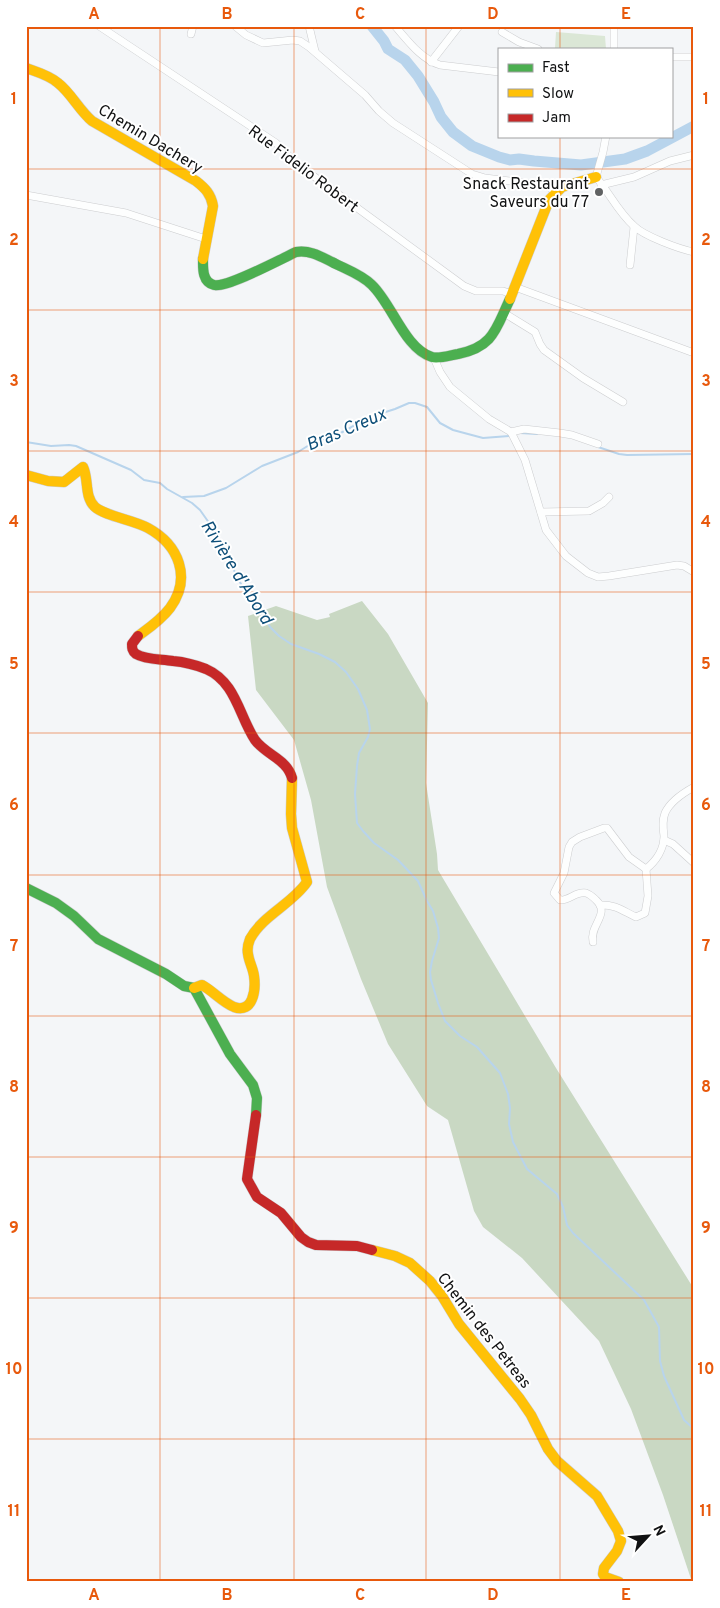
<svg xmlns="http://www.w3.org/2000/svg" width="720" height="1608" font-family="Overpass,sans-serif">
  <style>
    .green { fill: #dbe7d6 }
    .forest { fill: #c9d8c3 }
    .lines { fill: none; stroke-linecap: round; stroke-linejoin: round }
    .stream { stroke: #b8d4ec; stroke-width: 2 }
    .river { stroke: #b8d4ec; stroke-width: 11 }
    .street-casing { stroke: #cccdcf; stroke-width: 8 }
    .fast-casing { stroke: #cccdcf; stroke-width: 11 }
    .slow-casing { stroke: #cccdcf; stroke-width: 11 }
    .jam-casing { stroke: #cccdcf; stroke-width: 11 }
    .street { stroke: #fdfefe; stroke-width: 7 }
    .fast { stroke: #4caf50; stroke-width: 10 }
    .slow { stroke: #ffc107; stroke-width: 10 }
    .jam { stroke: #c62828; stroke-width: 10 }
    .grid { fill: none; stroke: #e8590c; stroke-width: 1; stroke-opacity: 0.55 }
    .poi-dot { fill: #606263; stroke: #fff; stroke-width: 2 }
    .labels { text-anchor: middle; stroke-width: 4; stroke-linejoin: round; paint-order: stroke }
    .street-label { font-size: 16px; fill: #111213; stroke: #fff }
    .poi-label { font-size: 16px; fill: #111213; stroke: #fff; text-anchor: end }
    .water-label { font-size: 18px; font-style: italic; fill: #0e4f79; stroke: #fff }
    .neatline { fill: none; stroke: #e8590c; stroke-width: 2 }
    .grid-label { font-size: 16px; text-anchor: middle; font-weight: bold; fill: #e8590c }
  </style>
  <rect width="100%" height="100%" fill="#f4f6f8"/>
  <path class="green" d="M556,32L605,36L606,49L555,48Z"/>
  <path class="forest" d="M362,601L388,634L428,703L426,783L437,854L438,870L556,1068L694,1289V1582H692L663,1495L631,1409L599,1341L522,1258L483,1227L474,1211L448,1120L427,1106L388,1044L361,979L327,887L311,800L294,740L256,690L248,616L276,606L317,620L330,617L329,614Z"/>
  <g class="lines">
    <g class="stream">
      <path d="M520,433L537,434"/>
      <path d="M26,442L51,446L69,445L76,446L131,470L144,480L160,483L167,489L192,503L200,510L212,527L245,592L271,628L279,636L291,644L319,654L335,662L346,672L358,689L367,710L370,729L368,737L359,753L357,766L355,794L357,823L363,831L374,843L398,860L418,881L427,901L433,911L438,928L439,938L432,961L430,972L431,980L438,1003L445,1021L460,1036L477,1047L500,1073L508,1094L510,1108L509,1124L513,1142L527,1169L557,1194L563,1207L567,1225L573,1233L644,1300L659,1327L660,1361L664,1376L684,1420L694,1429"/>
      <path d="M598,447L619,454L627,455L694,454"/>
      <path d="M183,497L204,496L226,488L262,466L298,452L314,442L337,435L370,417L395,409L409,403H415L427,407L440,423L453,430L483,438L509,436"/>
    </g>
    <path class="river" d="M372,26L384,41L388,49L405,60L418,76L434,102L441,117L453,132L472,146L499,157L510,160L519,159L534,161L581,165L625,159L647,151L694,126"/>
    <defs>
      <g id="street">
        <path d="M99,26L276,143L297,164L464,286L476,291H503L512,294"/>
        <path d="M235,26L246,35L263,43L293,40L300,41L309,47L365,95L379,111L393,123L472,174L485,178L542,185L551,188L555,193"/>
        <path d="M309,26L315,51"/>
        <path d="M395,26C408,41 421,59 440,65L499,72"/>
        <path d="M502,32L519,42L538,49"/>
        <path d="M191,34L193,26"/>
        <path d="M614,49V26"/>
        <path d="M671,57H694"/>
        <path d="M431,62L459,26"/>
        <path d="M606,136L603,152L596,177C609,192 618,212 634,226C644,236 679,249 694,252"/>
        <path d="M601,185L634,177L670,161L694,155"/>
        <path d="M26,195L126,213L206,239"/>
        <path d="M630,265L634,227"/>
        <path d="M515,287L694,353"/>
        <path d="M504,313L535,332L540,344L544,350L583,378L623,402"/>
        <path d="M434,358L440,372L450,387L489,419L511,432L525,460L546,530L566,556L588,573L598,577L609,576L677,565L684,566L694,572"/>
        <path d="M511,432L524,429L560,433L572,435L598,444"/>
        <path d="M541,512L589,511L603,503L609,497"/>
        <path d="M664,840L673,844L694,863"/>
        <path d="M646,869C656,861 664,849 664,836C663,828 662,821 665,813C670,802 683,793 694,787"/>
        <path d="M600,905C615,904 623,911 636,917L645,913L648,896L646,869"/>
        <path d="M593,942C589,925 611,914 596,900C593,897 589,894 586,893C576,891 569,901 560,900L554,893L564,873L569,847L572,842L580,837L604,828H607L629,857L646,869"/>
      </g>
      <g id="fast">
        <path d="M203,259C203,268 202,282 214,285C227,288 281,259 296,252C310,250 320,256 332,262C345,269 361,274 372,285C392,304 405,349 432,357C439,359 451,355 458,354C494,347 496,328 510,299"/>
        <path d="M26,888L56,903L74,916L98,939L166,974L184,986L194,988L230,1054L253,1085L257,1098L256,1115"/>
      </g>
      <g id="slow">
        <path d="M26,68C37,72 49,75 58,83C71,93 79,110 92,121L196,181C205,188 211,194 213,206L203,259"/>
        <path d="M510,299L549,200L562,187L596,177"/>
        <path d="M26,475L48,481L64,482L83,467C89,479 84,497 95,507C105,516 134,520 148,528C179,545 192,578 170,608C161,620 149,628 138,636"/>
        <path d="M194,988L202,985C213,991 222,1002 234,1007C253,1014 256,990 254,976C253,968 249,962 248,954C247,949 248,944 250,939C263,915 292,904 307,882L292,828L291,814L292,778"/>
        <path d="M372,1250L395,1256L410,1263L430,1281L442,1296L459,1324L520,1399L531,1415L548,1449L557,1461L597,1496L618,1531L621,1541L617,1551L604,1568L603,1574L605,1577L619,1582"/>
      </g>
      <g id="jam">
        <path d="M138,636L132,644C132,648 132,651 136,654C146,660 162,659 173,661C184,662 196,665 206,669C236,682 239,716 255,740C266,755 287,759 292,778"/>
        <path d="M256,1115L247,1179L257,1197L281,1213L301,1237L308,1242L316,1245L357,1246L372,1250"/>
      </g>
    </defs>
    <use href="#street" class="street-casing"/>
    <use href="#fast" class="fast-casing"/>
    <use href="#slow" class="slow-casing"/>
    <use href="#jam" class="jam-casing"/>
    <use href="#street" class="street"/>
    <use href="#fast" class="fast"/>
    <use href="#slow" class="slow"/>
    <use href="#jam" class="jam"/>
  </g>
  <path class="grid" d="M160,26V1582M294,26V1582M426,26V1582M560,26V49M560,136V1582M26,169H694M26,310H694M26,451H694M26,592H694M26,733H694M26,875H694M26,1016H694M26,1157H694M26,1298H694M26,1439H694"/>
  <circle class="poi-dot" cx="599" cy="192" r="5"/>
  <g class="labels">
    <g class="street-label">
      <text transform="translate(151 138) rotate(31)" y="6">Chemin Dachery</text>
      <text transform="translate(304 168) rotate(37)" y="6">Rue Fidelio Robert</text>
      <text transform="translate(485 1330) rotate(52)" y="6">Chemin des Petreas</text>
    </g>
    <g class="poi-label">
      <text x="589" y="189">Snack Restaurant<tspan x="589" dy="18">Saveurs du 77</tspan></text>
    </g>
    <g class="water-label">
      <text transform="translate(346 429) rotate(-23)" y="6">Bras Creux</text>
      <text transform="translate(237 572) rotate(58)" y="6">Rivière d'Abord</text>
    </g>
  </g>
  <rect width="720" height="1608" fill="none" stroke="#ffffff" stroke-width="55"/>
  <rect x="498" y="48" width="175" height="90" fill="#ffffff" stroke="#a0a0a1"/>
  <rect x="508" y="64" width="25" height="8" fill="#4caf50" stroke="#a0a0a1"/>
  <text x="542" y="72" font-size="15" fill="#111213">Fast</text>
  <rect x="508" y="89" width="25" height="8" fill="#ffc107" stroke="#a0a0a1"/>
  <text x="542" y="98" font-size="15" fill="#111213">Slow</text>
  <rect x="508" y="114" width="25" height="8" fill="#c62828" stroke="#a0a0a1"/>
  <text x="542" y="122" font-size="15" fill="#111213">Jam</text>
  <g transform="translate(648 1536) rotate(64)" stroke="#ffffff" stroke-width="4" paint-order="stroke">
  <path d="M0-4L9 19L0 12L-9 19Z" fill="#111213"/>
  <text y="-8" font-size="14" font-weight="bold" text-anchor="middle" fill="#111213">N</text>
  </g>
  <rect x="28" y="28" width="664" height="1552" class="neatline"/>
  <g class="grid-label">
    <text x="94" y="19">A</text>
    <text x="227" y="19">B</text>
    <text x="360" y="19">C</text>
    <text x="493" y="19">D</text>
    <text x="626" y="19">E</text>
    <text x="14" y="104">1</text>
    <text x="706" y="104">1</text>
    <text x="14" y="245">2</text>
    <text x="706" y="245">2</text>
    <text x="14" y="386">3</text>
    <text x="706" y="386">3</text>
    <text x="14" y="527">4</text>
    <text x="706" y="527">4</text>
    <text x="14" y="669">5</text>
    <text x="706" y="669">5</text>
    <text x="14" y="810">6</text>
    <text x="706" y="810">6</text>
    <text x="14" y="951">7</text>
    <text x="706" y="951">7</text>
    <text x="14" y="1092">8</text>
    <text x="706" y="1092">8</text>
    <text x="14" y="1233">9</text>
    <text x="706" y="1233">9</text>
    <text x="14" y="1374">10</text>
    <text x="706" y="1374">10</text>
    <text x="14" y="1516">11</text>
    <text x="706" y="1516">11</text>
    <text x="94" y="1600">A</text>
    <text x="227" y="1600">B</text>
    <text x="360" y="1600">C</text>
    <text x="493" y="1600">D</text>
    <text x="626" y="1600">E</text>
  </g>
</svg>
